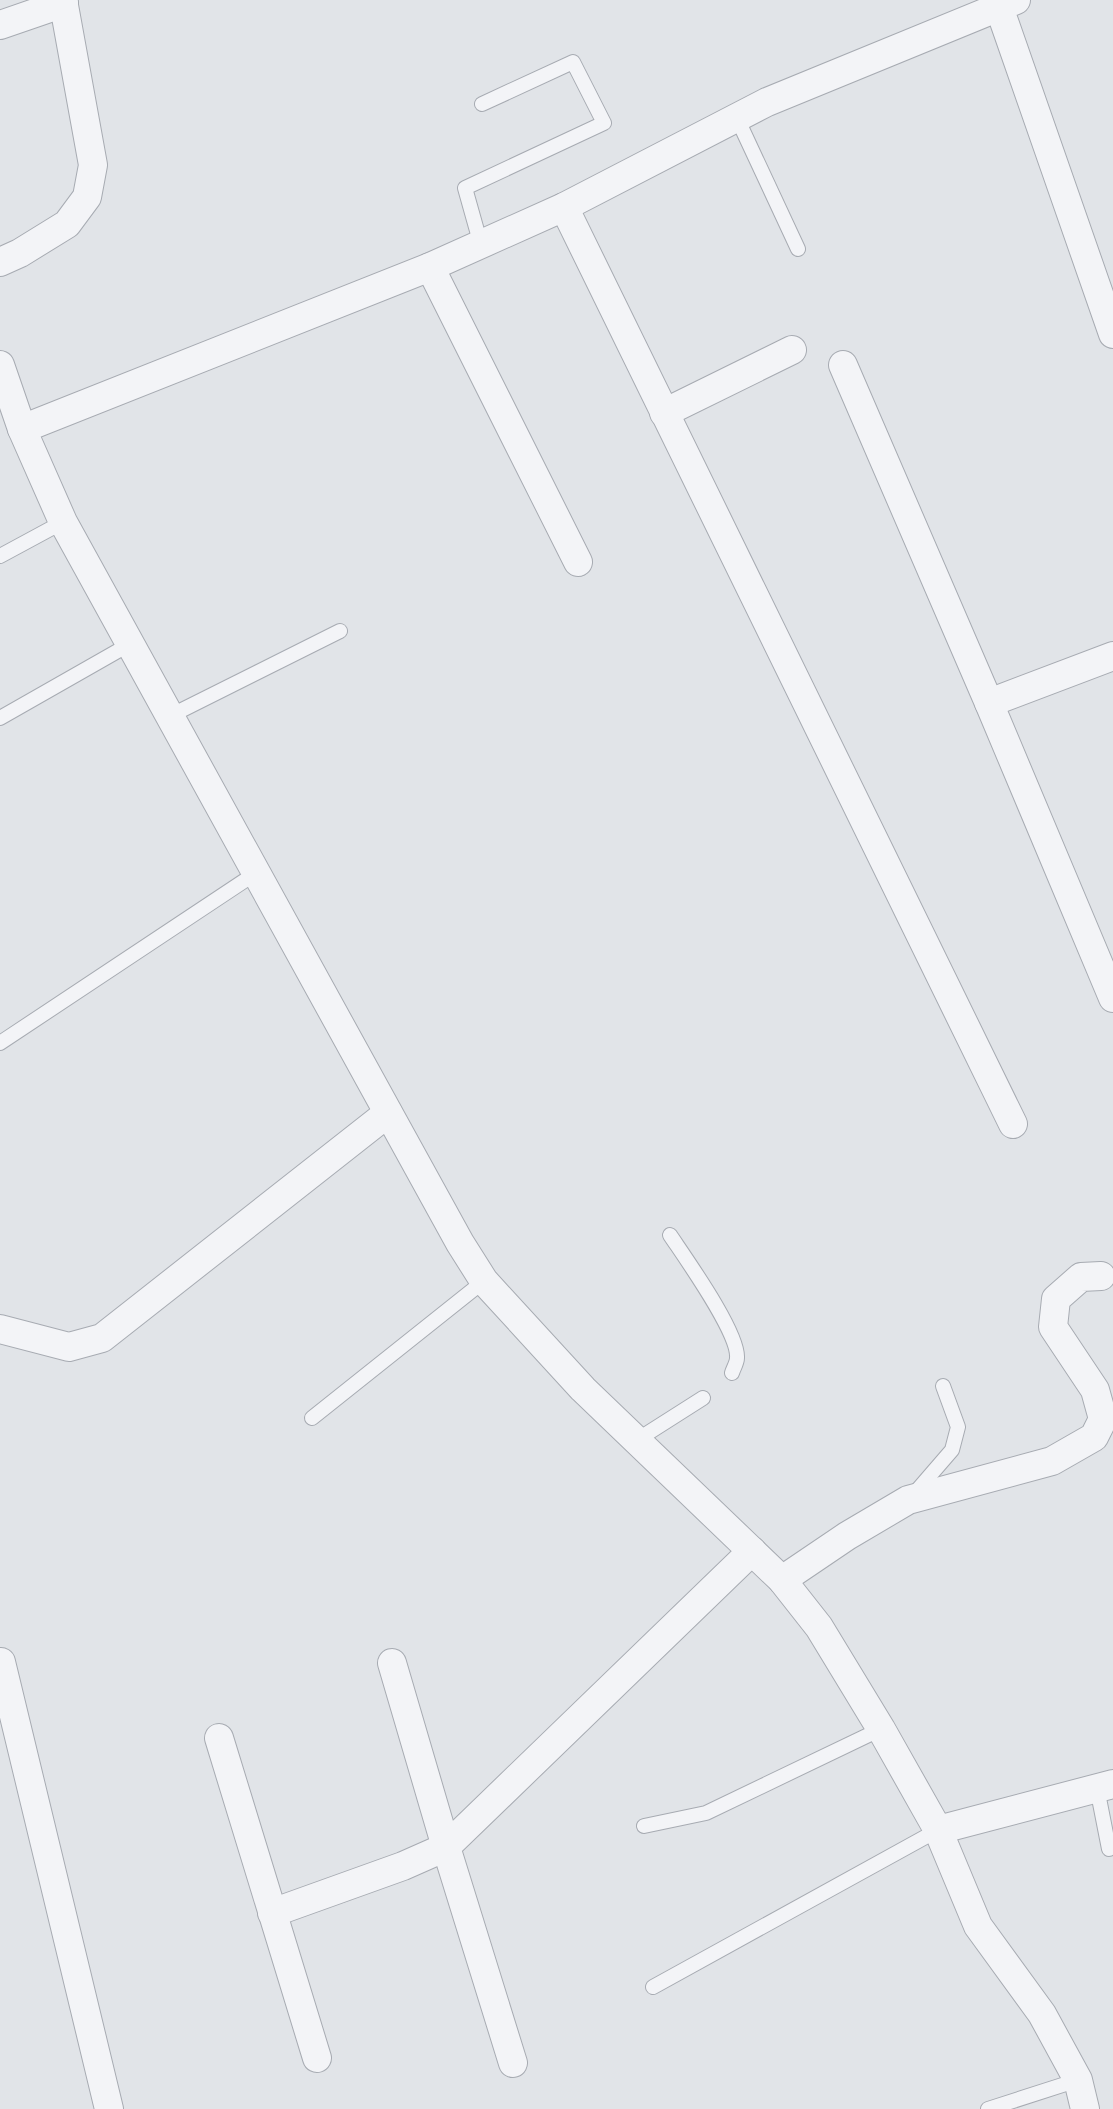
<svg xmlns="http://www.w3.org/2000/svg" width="1113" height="2109" font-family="Quicksand,sans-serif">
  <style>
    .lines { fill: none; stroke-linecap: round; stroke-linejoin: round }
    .service-casing { stroke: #a7abb2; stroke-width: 16 }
    .minor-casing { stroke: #a7abb2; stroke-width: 30 }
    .service { stroke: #f3f4f7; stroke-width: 14 }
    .minor { stroke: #f3f4f7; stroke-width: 28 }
  </style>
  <rect width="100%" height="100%" fill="#e1e4e8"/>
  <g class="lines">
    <defs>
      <g id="service">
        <path d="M737,118L798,249"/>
        <path d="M481,245L465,188L604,123L573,62L482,104"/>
        <path d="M0,556L63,522"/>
        <path d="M170,716L340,631"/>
        <path d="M0,718L130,644"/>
        <path d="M0,1043L256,873"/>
        <path d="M670,1235C686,1259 739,1333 737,1358C737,1363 733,1369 732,1373"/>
        <path d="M312,1418L484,1281"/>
        <path d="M637,1440L703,1398"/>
        <path d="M914,1494L952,1450L958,1427L943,1386"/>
        <path d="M1097,1788L1109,1849"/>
        <path d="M644,1826L706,1813L881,1729"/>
        <path d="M653,1987L938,1830"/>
        <path d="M988,2109L1078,2080"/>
      </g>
      <g id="minor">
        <path d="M999,7L1113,334"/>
        <path d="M0,25L64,3"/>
        <path d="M564,207L1013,1124"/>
        <path d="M0,262L20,253L67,224L87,197L93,165L63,0"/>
        <path d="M430,267L578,562"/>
        <path d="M0,365L22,429L63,522L460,1243L484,1281L583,1389L782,1580L819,1627L881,1729L938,1830L978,1926L1042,2014L1078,2080L1085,2109"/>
        <path d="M843,365L989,703L1113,998"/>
        <path d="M664,413L792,350"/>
        <path d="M22,429L430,267L564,207L767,102L1016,0"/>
        <path d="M989,703L1113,656"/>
        <path d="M0,1329L69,1347L102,1338L388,1113"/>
        <path d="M782,1580L847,1536L908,1500L1052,1461L1094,1437L1103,1419L1095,1390L1053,1327L1056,1299L1081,1277L1101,1276"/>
        <path d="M1,1662L109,2109"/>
        <path d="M392,1663L446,1847L513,2063"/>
        <path d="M219,1738L317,2058"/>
        <path d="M938,1830L1113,1784"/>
        <path d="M272,1913L403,1866L446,1847L752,1551"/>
      </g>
    </defs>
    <use href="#service" class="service-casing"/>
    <use href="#minor" class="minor-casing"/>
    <use href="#service" class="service"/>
    <use href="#minor" class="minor"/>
  </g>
</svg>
